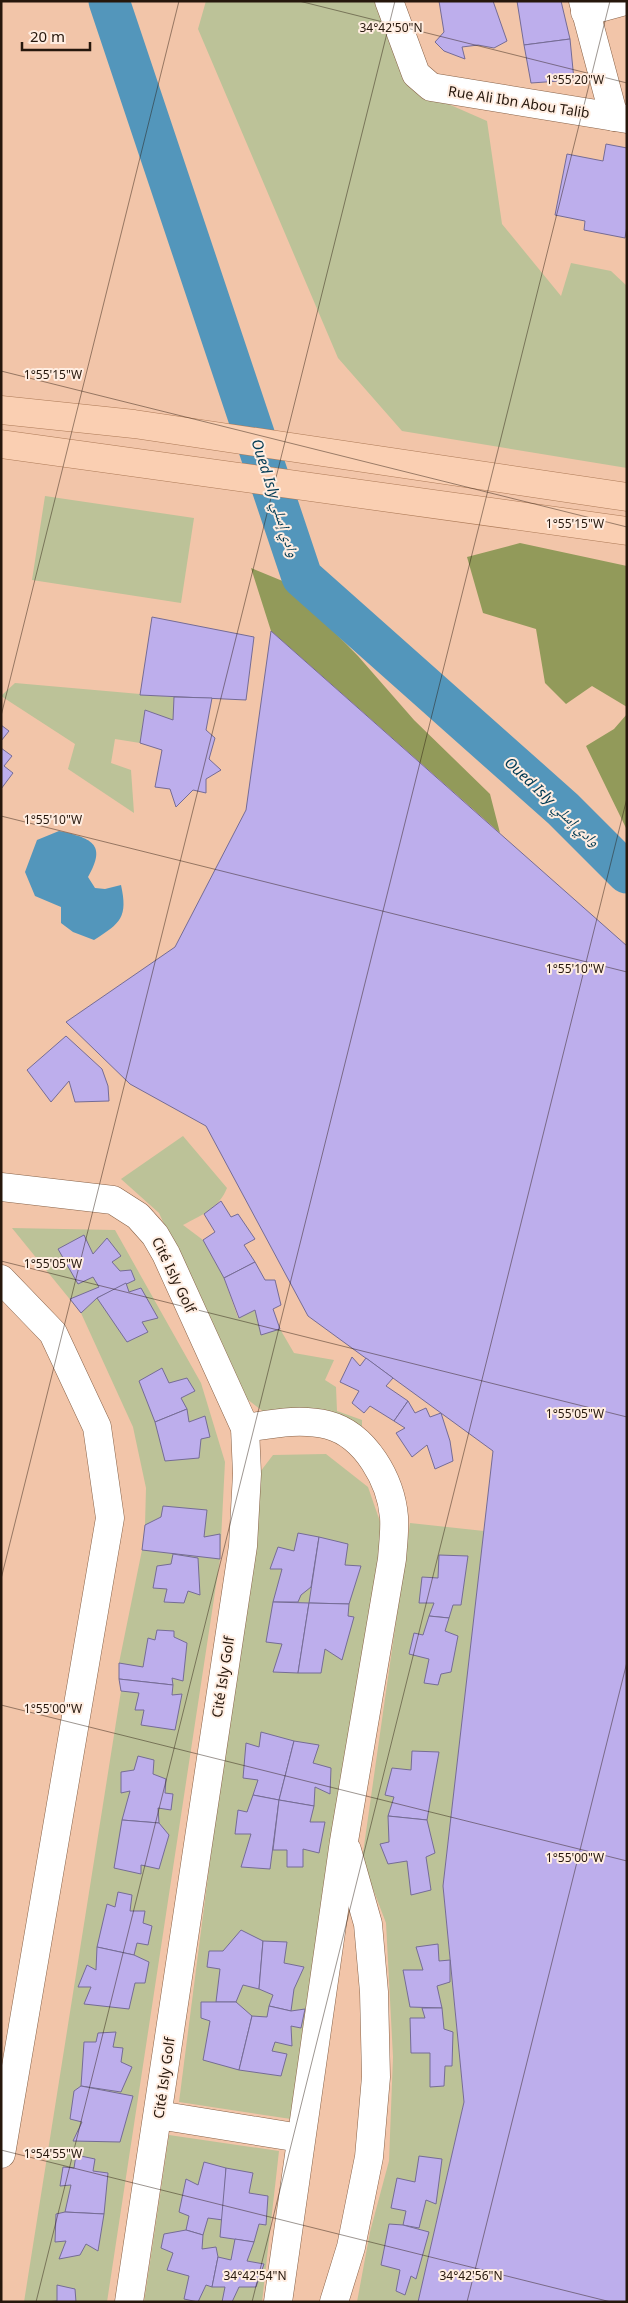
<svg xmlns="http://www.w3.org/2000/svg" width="628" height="2303" font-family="'Noto Sans','Noto Naskh Arabic',sans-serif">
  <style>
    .green { fill: #bcc298 }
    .forest { fill: #929a5a }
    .water { fill: #5396bb }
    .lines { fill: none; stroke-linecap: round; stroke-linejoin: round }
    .river { stroke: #5396bb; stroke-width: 41 }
    .building { fill: #bdaeec; stroke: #756c95 }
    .minor-casing { stroke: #886248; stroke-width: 29 }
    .major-casing { stroke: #ad7a57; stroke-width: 29 }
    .minor { stroke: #fff; stroke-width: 28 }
    .major { stroke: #facfb2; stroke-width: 28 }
    .ticks { fill: none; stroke: #26170c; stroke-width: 1; stroke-opacity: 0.45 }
    .labels { text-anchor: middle; stroke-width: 4; stroke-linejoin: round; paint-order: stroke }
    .street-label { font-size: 14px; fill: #26170c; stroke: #ffede1 }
    .water-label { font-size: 15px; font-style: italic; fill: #003a53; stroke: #ffede1 }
    .ticks-label { font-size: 12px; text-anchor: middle; fill: #26170c; stroke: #ffede1; stroke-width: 4; stroke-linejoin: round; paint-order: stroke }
  </style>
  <rect width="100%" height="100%" fill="#f2c5a9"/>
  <g class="green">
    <path d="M206,1H382L414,89L487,121L502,224L561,296L571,263L611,271L627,286V468L402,431L338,358L198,29Z"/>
    <path d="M45,496L194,518L181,603L32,580Z"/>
    <path d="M15,683L174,697L173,720L145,710L140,743L115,739L111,763L131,770L134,813L68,769L75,744L1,696Z"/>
    <path d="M183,1136L227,1188C219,1208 202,1215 183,1225L203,1240L224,1278L238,1318L255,1310L261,1335L280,1329L294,1353L334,1360L325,1380L336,1387L337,1411L362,1420V1437L265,1413L243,1396L159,1213L121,1179Z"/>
    <path d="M12,1228L115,1230L201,1383L225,1462L220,1559L107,2302H24L121,1691L119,1663L142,1550L145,1525L146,1488L133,1427L81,1313Z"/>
    <path d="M326,1454L368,1487L385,1536L291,2119L179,2102L260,1472L273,1455Z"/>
    <path d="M410,1523L484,1531L443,1886L464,2102L418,2302H357L370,2232L389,2161L393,2057L386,1923L362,1860Z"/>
    <path d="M169,2135L279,2151L262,2302H144Z"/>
  </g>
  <g class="forest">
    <path d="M520,543L627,566V707L592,686L566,704L545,683L536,629L483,613L467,557Z"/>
    <path d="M251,568L285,582L358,656L414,720L490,794L500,833L271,631Z"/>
    <path d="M627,714V828H626L586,746L614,729Z"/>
  </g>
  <path class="water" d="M59,831C90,838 108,843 88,877L95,888L105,889L121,885C128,917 121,923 94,940L73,932L61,923V907L35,896L25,872L37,840Z"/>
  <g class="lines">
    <path class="river" d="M109,1L302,577L563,809L627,873"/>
  </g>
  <g class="building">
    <path d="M439,1H493L507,41L494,48L478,45L462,47L465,59L444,51L435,42L444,32Z"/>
    <path d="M517,1H561L570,39L524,45Z"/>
    <path d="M570,39L574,80L531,83L524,45Z"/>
    <path d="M606,144L627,148V226L625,238L584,230L585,221L555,215L567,154L603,161Z"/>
    <path d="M152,617L254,637L246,700L140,695Z"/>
    <path d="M271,631L627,946V2302H418L464,2102L443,1886L493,1451L308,1316L206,1126L130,1084L66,1022L175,947L246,810Z"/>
    <path d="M174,697L212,698L206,730L215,738L209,759L221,770L206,779V793L193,790L176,807L170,789L155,787L162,750L140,743L145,710L173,720Z"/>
    <path d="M1,725L9,731L1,741Z"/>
    <path d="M1,748L12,756L4,766L13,773L1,789Z"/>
    <path d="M66,1036L102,1069L108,1086L109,1101L75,1102L69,1081L51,1102L27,1070Z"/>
    <path d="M221,1201L231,1217L238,1214L255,1239L244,1245L255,1262L224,1278L203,1240L215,1232L204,1214Z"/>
    <path d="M84,1235L93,1254L107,1238L121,1256L112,1262L120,1271L131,1270L135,1280L97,1298L81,1313L70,1299L99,1287L93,1277L78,1284L58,1249Z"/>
    <path d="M255,1262L265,1280H275L281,1305L273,1309L280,1329L261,1335L255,1310L239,1318L224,1278Z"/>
    <path d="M126,1283L129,1292L141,1288L158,1318L142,1322L148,1332L127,1342L97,1298Z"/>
    <path d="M352,1357L360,1366L366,1358L393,1378L386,1386L408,1401L394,1421L370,1406L364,1413L352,1403L359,1391L340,1382Z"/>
    <path d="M162,1368L169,1383L187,1378L195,1391L181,1398L187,1409L155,1422L139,1381Z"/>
    <path d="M408,1401L415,1413L426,1408L430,1417L441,1413L450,1441L453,1461L435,1469L427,1445L412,1457L396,1433L405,1428L394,1421Z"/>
    <path d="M187,1409L189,1422L205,1416L210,1437L201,1439L199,1458L165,1461L155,1422Z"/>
    <path d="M163,1506L207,1510L204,1537L220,1534V1559L142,1550L145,1525L161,1517Z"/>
    <path d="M298,1533L319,1537L311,1587L301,1595L298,1602H273L282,1569H270L278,1547L294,1551Z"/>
    <path d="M319,1537L348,1544L345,1565L361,1566L349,1604L309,1603Z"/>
    <path d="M173,1554L198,1558L200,1595L188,1591L184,1603L164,1602L167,1589L153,1588L157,1566L171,1564Z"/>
    <path d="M439,1555L468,1556L461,1605H453L449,1618L429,1616L434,1603H419L422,1577L438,1578Z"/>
    <path d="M273,1602L309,1603L298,1673L273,1672L282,1644L266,1642Z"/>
    <path d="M309,1603L349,1604L348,1616L354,1617L342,1660L325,1649L321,1673H298Z"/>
    <path d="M429,1616L449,1618L445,1631L458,1636L451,1672L441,1674L438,1685L424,1683L429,1659L409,1654L414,1633L423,1635Z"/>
    <path d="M157,1630L174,1631V1637L187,1643L183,1681L172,1678L173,1685L119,1679V1663L143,1667L148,1638L155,1640Z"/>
    <path d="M119,1679L173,1685L172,1695L182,1694L175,1730L141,1725L144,1710H135L139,1693L121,1691Z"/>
    <path d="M261,1732L294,1741L279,1800L253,1795L258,1780L243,1778L246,1743L259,1747Z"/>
    <path d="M294,1741L319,1745L313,1763L331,1768L330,1794L315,1787L314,1806L279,1800Z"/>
    <path d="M412,1751L439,1752L427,1820L388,1816L394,1797L385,1795L392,1768L411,1770Z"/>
    <path d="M138,1756L154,1760L153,1774L166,1779L165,1793L173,1794L171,1810L158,1808L159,1823L122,1820L130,1791L121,1793V1772L134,1770Z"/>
    <path d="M253,1795L279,1800L270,1869L241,1867L251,1834H235L238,1810L247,1812Z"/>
    <path d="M279,1800L314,1806L310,1822H325L319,1853L303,1849V1867H287V1850H273Z"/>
    <path d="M388,1816L427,1820L435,1853L426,1857L431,1890L411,1895L407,1861L388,1864L380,1844L389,1842Z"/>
    <path d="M122,1820L159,1823L169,1835L159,1869L141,1865V1874L114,1868Z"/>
    <path d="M118,1892L132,1895L130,1911H145L143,1923L152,1926L148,1945L137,1943L134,1955L97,1947L107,1904L115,1907Z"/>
    <path d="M241,1930L263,1941L259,1989L243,1985L236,2002H216L220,1969L207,1967L209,1951H223Z"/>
    <path d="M263,1941L287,1942L284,1963L304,1967L294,1989L291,2011L269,2006L273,1995L259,1989Z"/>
    <path d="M438,1944L439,1961L450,1960V1982L437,1986L442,2008L410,2007L403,1970H423L416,1947Z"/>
    <path d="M97,1947L134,1955L149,1962L145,1983H135L129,2009L84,2004L91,1987H78L87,1965L96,1970Z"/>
    <path d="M201,2002H236L252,2016L239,2070L203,2060L210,2021L201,2018Z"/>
    <path d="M269,2006L291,2011L305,2009L301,2028L291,2026L292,2046L275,2042L272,2051L287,2054L281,2076L239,2070L252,2016L267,2017Z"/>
    <path d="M422,2008H442L444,2029L453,2032L452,2066H445L444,2086L430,2087V2053H411L410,2018H425Z"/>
    <path d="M116,2032L113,2047L123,2048L121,2062L132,2067L121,2092L81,2086L84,2042H96L98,2033Z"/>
    <path d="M81,2086L133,2096L120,2142L73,2141L82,2122L70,2119L74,2091Z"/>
    <path d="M76,2155L95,2159L93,2171L108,2173L104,2214L65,2212L71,2185L60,2186L63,2167L74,2168Z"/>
    <path d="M419,2156L442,2159L436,2204L426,2200L419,2228L403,2225L406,2211L391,2208L397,2178L415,2182Z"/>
    <path d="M204,2162L226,2168L223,2220L208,2218L203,2235L186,2230L189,2216L179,2212L186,2179L198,2185Z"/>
    <path d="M226,2168L253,2173L249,2193L268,2196L266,2225L259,2224L254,2242L220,2237Z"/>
    <path d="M65,2212L104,2214L98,2251L86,2244L80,2255L59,2259L66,2241L55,2242L56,2214Z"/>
    <path d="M389,2224L403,2225L429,2232L416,2279L411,2276L405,2295L396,2291L400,2270L381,2265Z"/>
    <path d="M186,2230L203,2235L202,2249L216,2247L218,2257L212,2287L206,2285L198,2302L184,2299L189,2276L167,2270L173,2253L161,2248L164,2234Z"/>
    <path d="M235,2239L254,2242L247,2261L264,2264L256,2287H239L232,2302H222L225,2287H212L218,2257L231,2260Z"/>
    <path d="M57,2285L75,2289L76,2302H45L57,2301Z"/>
  </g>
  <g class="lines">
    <defs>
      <g id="minor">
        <path d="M389,1L416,74L431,87L627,119"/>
        <path d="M583,1L614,117"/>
        <path d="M585,12L625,1"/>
        <path d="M1,1187L113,1200L138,1216L155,1235L166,1254L245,1428L247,1474L243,1546L129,2302"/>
        <path d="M1,1279L53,1333L97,1427L110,1518L1,2154"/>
        <path d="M245,1428C272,1424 300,1418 328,1425C366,1435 391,1481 394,1517C395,1530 393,1545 392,1559L344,1841L278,2302"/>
        <path d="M158,2115L300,2138"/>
        <path d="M334,2302L351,2247L369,2157L376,2077L374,1992L368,1924L347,1850"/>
      </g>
      <g id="major">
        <path d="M1,410L134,424L627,497"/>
        <path d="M1,444L627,531"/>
      </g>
    </defs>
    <use href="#minor" class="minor-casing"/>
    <use href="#major" class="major-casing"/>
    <use href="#minor" class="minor"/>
    <use href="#major" class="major"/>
  </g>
  <path class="ticks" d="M299,1L627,83M1,371L627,527M1,716L179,1M1,816L627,972M1,1261L627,1417M1,1579L395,1M1,1705L627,1861M1,2150L611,2302M36,2302L610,1M252,2302L627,798M467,2302L627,1662"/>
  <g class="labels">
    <g class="street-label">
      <text transform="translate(519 102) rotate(9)" y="5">Rue Ali Ibn Abou Talib</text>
      <text transform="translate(174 1275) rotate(64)" y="5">Cité Isly Golf</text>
      <text transform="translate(223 1677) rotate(-81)" y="5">Cité Isly Golf</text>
      <text transform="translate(164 2078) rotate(-82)" y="5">Cité Isly Golf</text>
    </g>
    <g class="water-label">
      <text transform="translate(275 498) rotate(72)" y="5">Oued Isly وادي إسلي</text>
      <text transform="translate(552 802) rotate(43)" y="5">Oued Isly وادي إسلي</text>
    </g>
  </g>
  <g class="ticks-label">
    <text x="391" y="32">34°42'50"N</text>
    <text x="575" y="84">1°55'20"W</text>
    <text x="53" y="379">1°55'15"W</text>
    <text x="575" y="528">1°55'15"W</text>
    <text x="53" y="824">1°55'10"W</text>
    <text x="575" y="973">1°55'10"W</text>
    <text x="53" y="1268">1°55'05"W</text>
    <text x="575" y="1418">1°55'05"W</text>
    <text x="53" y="1713">1°55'00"W</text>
    <text x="575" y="1862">1°55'00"W</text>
    <text x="53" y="2158">1°54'55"W</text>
    <text x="255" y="2280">34°42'54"N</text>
    <text x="471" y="2280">34°42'56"N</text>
  </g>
  <rect width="628" height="2303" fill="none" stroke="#26170c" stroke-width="5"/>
  <path d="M22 42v8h68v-8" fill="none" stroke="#26170c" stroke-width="2.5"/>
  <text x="30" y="42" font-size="15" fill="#26170c" stroke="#ffede1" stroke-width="4" paint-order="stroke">20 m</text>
</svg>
